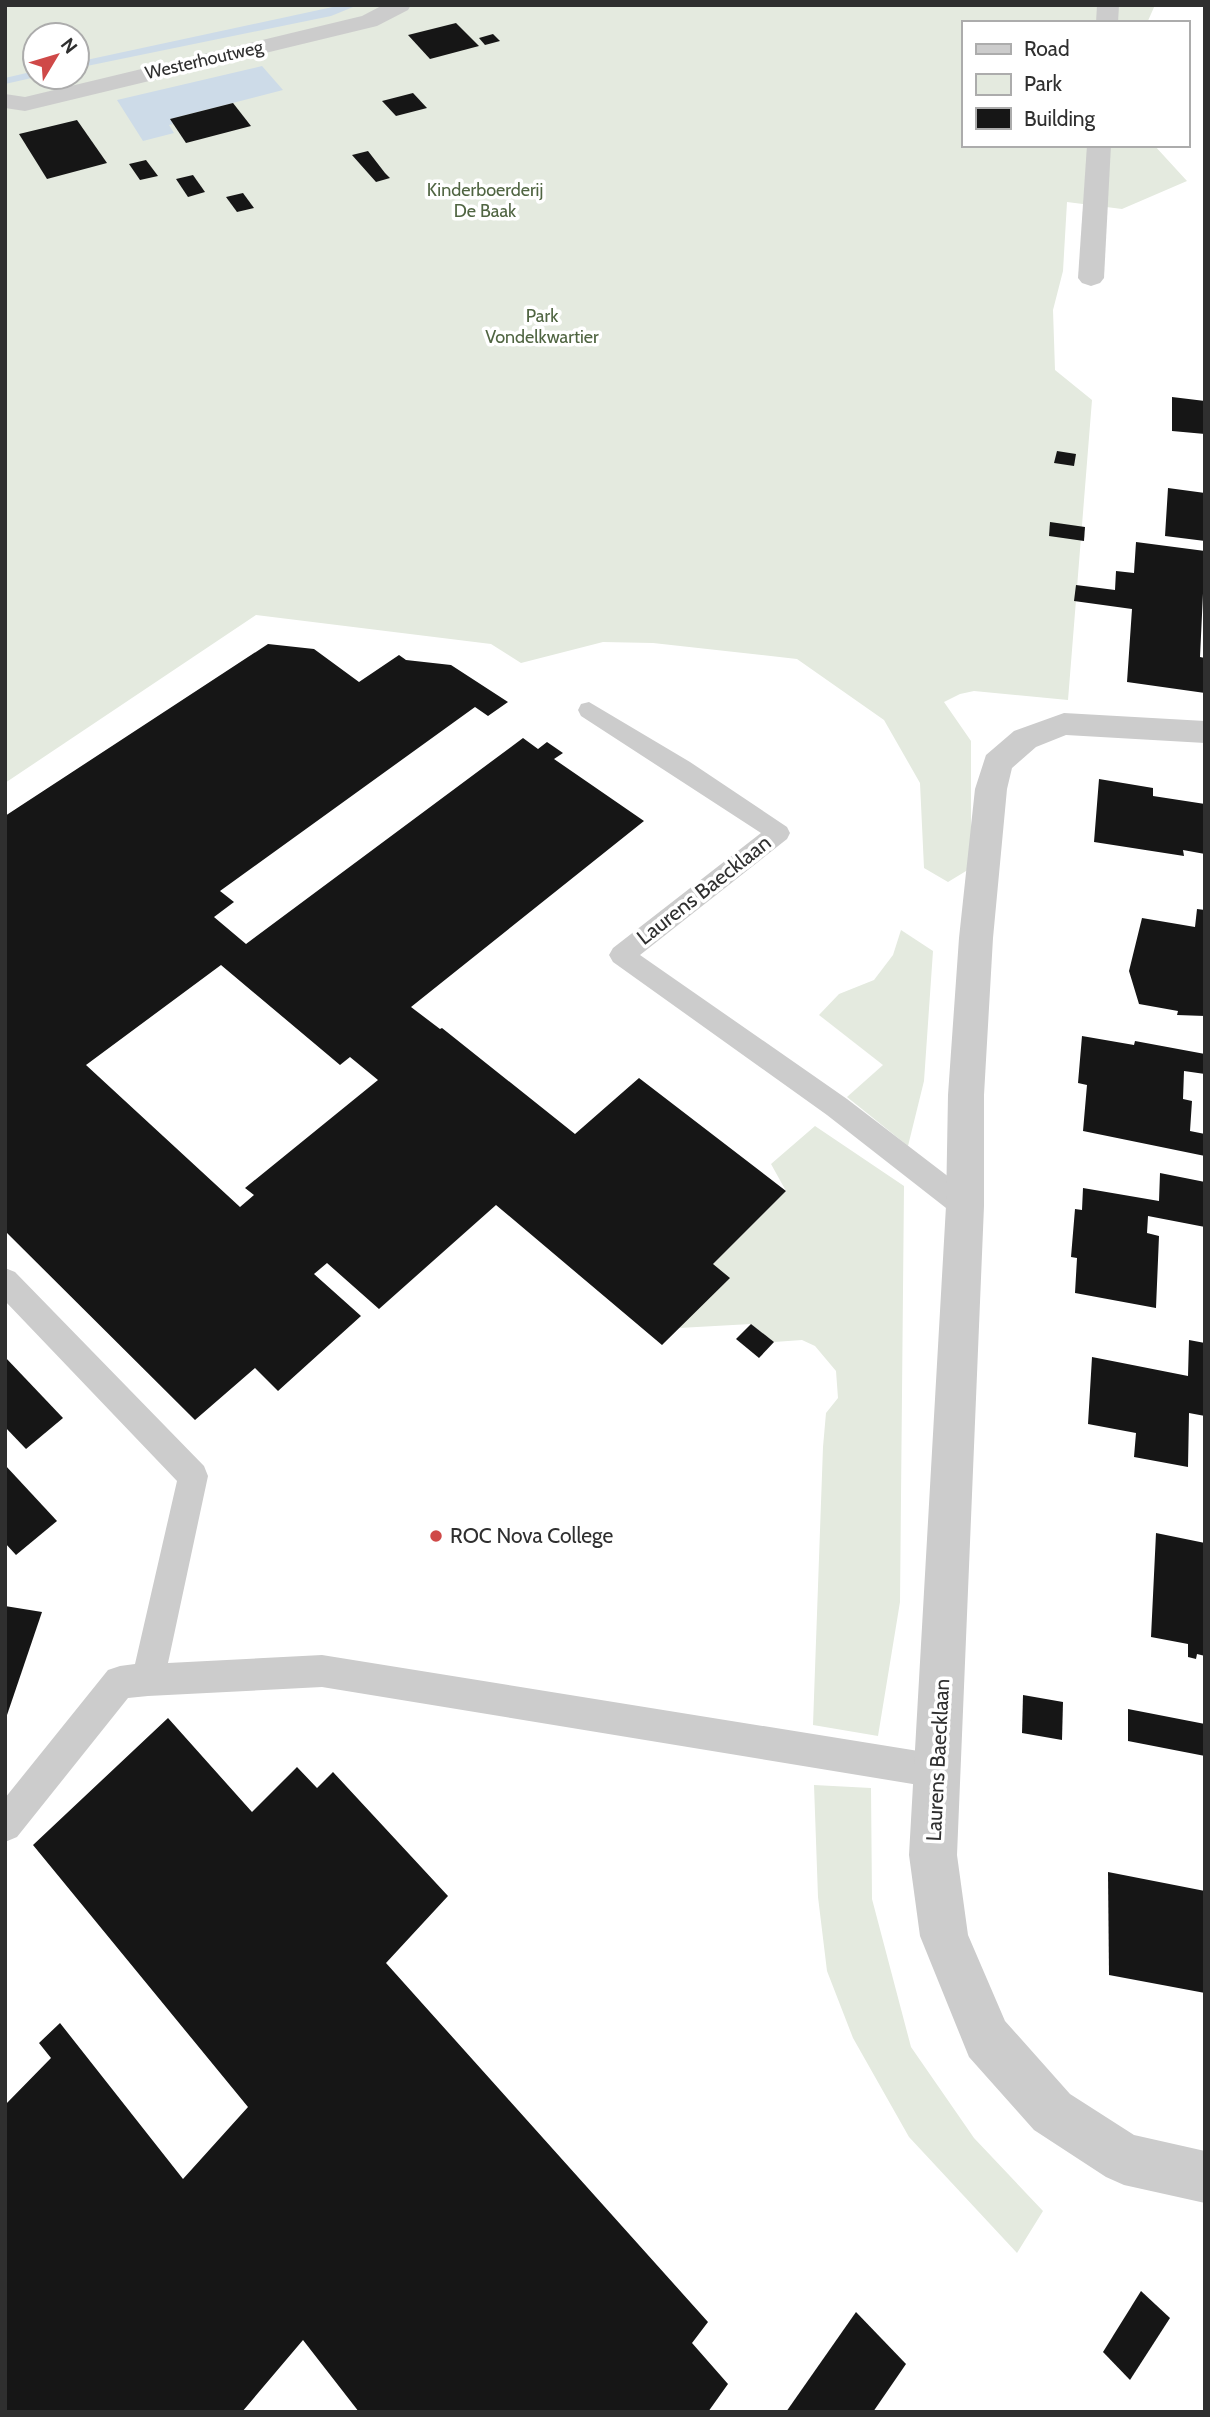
<svg xmlns="http://www.w3.org/2000/svg" width="1210" height="2417" font-family="Cabin,sans-serif">
  <style>
    .green { fill: #e4eadf; fill-rule: evenodd }
    .water { fill: #cddbe8 }
    .lines { fill: none; stroke-linecap: round; stroke-linejoin: round }
    .stream { fill: #cddbe8; fill-rule: evenodd }
    .building { fill: #161616; fill-rule: evenodd }
    .service { fill: #ccc; fill-rule: evenodd }
    .minor { fill: #ccc; fill-rule: evenodd }
    .poi-dot { fill: #cf4948; stroke: #fff; stroke-width: 2.5 }
    .labels { text-anchor: middle; stroke-width: 7; stroke-linejoin: round; paint-order: stroke }
    .far-street-label { font-size: 18px; fill: #2f2f2f; stroke: #fff }
    .far-park-label { font-size: 18px; fill: #506542; stroke: #fff }
    .street-label { font-size: 21px; fill: #2f2f2f; stroke: #fff }
    .poi-label { font-size: 21px; fill: #2f2f2f; stroke: #fff; text-anchor: start }
  </style>
  <rect width="100%" height="100%" fill="#fff"/>
  <g class="green">
    <path d="M5,5H1155L1147,23H963V145H1154L1187,181L1122,209L1067,202L1063,271L1053,310L1055,370L1092,400L1068,700L974,691L960,694L944,702L971,741V868L948,882L924,868L920,783L884,720L797,659L653,643L603,642L521,663L491,644L256,615L5,783ZM35,35H77V77H35Z"/>
    <path d="M901,930L933,951L924,1081L908,1146L847,1097L883,1065L819,1015L839,994L874,980L893,955Z"/>
    <path d="M815,1126L904,1186L900,1602L878,1736L813,1725L823,1447L826,1413L838,1398L836,1371L815,1346L802,1340L774,1342L751,1324L679,1328L713,1264L786,1191L771,1164Z"/>
    <path d="M814,1785L871,1788L872,1899L911,2047L974,2138L1043,2211L1017,2253L909,2137L853,2038L827,1971L818,1897Z"/>
  </g>
  <path class="water" d="M262,66L283,90L170,119L173,124L169,125L174,133L143,141L117,100Z"/>
  <g class="lines">
    <g class="stream">
      <path d="M342,5H358L331,16L77,68V62Z"/>
      <path d="M35,71L36,77L5,84V78Z"/>
    </g>
  </g>
  <g class="building">
    <path d="M456,23L479,46L430,59L408,35Z"/>
    <path d="M493,34L500,41L485,45L479,38Z"/>
    <path d="M413,93L427,108L396,116L382,101Z"/>
    <path d="M233,103L251,126L186,143L170,119Z"/>
    <path d="M77,120L107,163L47,179L19,134Z"/>
    <path d="M368,151L385,173L390,178L376,182L352,155Z"/>
    <path d="M146,160L158,176L140,180L129,164Z"/>
    <path d="M193,175L205,192L188,197L176,179Z"/>
    <path d="M243,193L254,208L237,212L226,197Z"/>
    <path d="M1172,397L1205,401V434L1172,431Z"/>
    <path d="M1057,451L1076,454L1074,466L1054,463Z"/>
    <path d="M1168,488L1205,493V541L1165,536Z"/>
    <path d="M1050,522L1085,527L1084,541L1049,536Z"/>
    <path d="M1136,542L1205,551L1200,657L1205,658V693L1127,682L1132,609L1074,601L1076,585L1115,590L1116,571L1134,573Z"/>
    <path d="M268,644L314,649L359,682L399,655L406,660L451,665L508,702L488,716L475,707L220,891L234,902L214,917L246,944L523,738L538,749L547,742L563,753L554,759L644,821L411,1007L440,1029L442,1028L575,1134L639,1078L786,1191L713,1264L730,1278L662,1345L496,1205L379,1309L327,1263L314,1274L361,1316L278,1391L255,1368L195,1420L5,1231V816ZM221,965L340,1065L350,1057L378,1080L245,1188L254,1195L240,1207L86,1065Z"/>
    <path d="M1099,779L1153,788V796L1205,804V854L1183,850L1184,856L1094,842Z"/>
    <path d="M1197,909L1205,910V1016L1177,1015L1178,1011L1139,1004L1129,971L1142,918L1195,927Z"/>
    <path d="M1082,1036L1134,1045L1135,1041L1205,1054V1074L1184,1071L1183,1099L1192,1101L1190,1131L1205,1134V1156L1083,1131L1087,1085L1078,1083Z"/>
    <path d="M1160,1173L1205,1182V1227L1148,1216L1147,1233L1159,1236L1156,1308L1075,1293L1077,1258L1071,1257L1075,1209L1082,1210L1083,1188L1159,1201Z"/>
    <path d="M751,1324L774,1342L759,1358L736,1339Z"/>
    <path d="M1189,1340L1205,1343V1416L1189,1413L1188,1467L1134,1457L1136,1433L1088,1424L1092,1357L1188,1376Z"/>
    <path d="M5,1357L63,1418L26,1449L5,1427Z"/>
    <path d="M5,1465L57,1521L16,1555L5,1543Z"/>
    <path d="M1156,1533L1205,1543V1656L1197,1654L1196,1659L1188,1657V1644L1151,1637Z"/>
    <path d="M5,1606L42,1612L6,1718H5Z"/>
    <path d="M1023,1695L1063,1702L1062,1740L1022,1733Z"/>
    <path d="M1128,1709L1205,1724V1756L1128,1741Z"/>
    <path d="M168,1718L252,1812L297,1767L317,1788L333,1772L448,1896L386,1963L708,2322L692,2343L728,2384L708,2412H359L303,2340L242,2412H5V2105L51,2058L39,2043L60,2023L183,2179L248,2107L33,1845Z"/>
    <path d="M1108,1872L1205,1891V1993L1109,1975Z"/>
    <path d="M1141,2291L1170,2318L1130,2380L1103,2352Z"/>
    <path d="M856,2312L906,2364L873,2412H786Z"/>
  </g>
  <g class="lines">
    <g class="service">
      <path d="M589,702L690,762L787,827L790,833L787,839L640,955L847,1099L975,1197L979,1206L975,1215L965,1218L955,1215L827,1115L613,962L609,955L613,948L761,833L581,716L578,710L581,704Z"/>
      <path d="M5,1268L15,1272L204,1466L208,1476L168,1663L322,1655L937,1754L949,1759L954,1771L949,1783L937,1788L322,1687L148,1696L128,1698L17,1837L5,1842V1798L108,1670L120,1666L135,1664L177,1481L5,1301Z"/>
    </g>
    <g class="minor">
      <path d="M383,5H411L408,10L377,26L25,111L5,108V94L25,97L362,16Z"/>
      <path d="M1097,5H1119L1118,23H1096Z"/>
      <path d="M1087,145H1111L1104,278L1100,283L1091,286L1082,283L1078,278Z"/>
      <path d="M1064,713L1205,721V743L1066,735L1036,747L1012,768L1007,789L993,938L984,1095V1206L957,1855L968,1935L1005,2021L1070,2094L1134,2135L1205,2151V2203L1124,2185L1106,2177L1034,2130L969,2057L920,1936L909,1855L946,1206L948,1095L959,938L975,789L986,755L1014,731Z"/>
    </g>
  </g>
  <circle class="poi-dot" cx="436" cy="1536" r="7"/>
  <g class="labels">
    <g class="far-street-label">
      <text transform="translate(204 60) rotate(-13)" y="6">Westerhoutweg</text>
    </g>
    <g class="far-park-label">
      <text x="485" y="196">Kinderboerderij<tspan x="485" dy="21">De Baak</tspan></text>
      <text x="542" y="322">Park<tspan x="542" dy="21">Vondelkwartier</tspan></text>
    </g>
    <g class="street-label">
      <text transform="translate(704 890) rotate(-38)" y="7">Laurens Baecklaan</text>
      <text transform="translate(938 1760) rotate(-87)" y="7">Laurens Baecklaan</text>
    </g>
    <g class="poi-label">
      <text x="450" y="1543">ROC Nova College</text>
    </g>
  </g>
  <rect width="1210" height="2417" fill="none" stroke="#2f2f2f" stroke-width="14"/>
  <rect x="962" y="21" width="228" height="126" fill="#ffffff" stroke="#acacac" stroke-width="2"/>
  <rect x="976" y="44" width="35" height="10" fill="#cccccc" stroke="#acacac" stroke-width="2"/>
  <text x="1024" y="56" font-size="21" fill="#2f2f2f">Road</text>
  <rect x="976" y="74" width="35" height="21" fill="#e4eadf" stroke="#acacac" stroke-width="2"/>
  <text x="1024" y="91" font-size="21" fill="#2f2f2f">Park</text>
  <rect x="976" y="108" width="35" height="21" fill="#161616" stroke="#acacac" stroke-width="2"/>
  <text x="1024" y="126" font-size="21" fill="#2f2f2f">Building</text>
  <g transform="translate(56 56) rotate(52)"><circle r="33" fill="#ffffff" stroke="#acacac" stroke-width="2"/>
  <path d="M0-5L12 26L0 18L-12 26Z" fill="#cf4948"/>
  <text y="-10" font-size="19" font-weight="bold" text-anchor="middle" fill="#2f2f2f">N</text>
  </g>
</svg>
